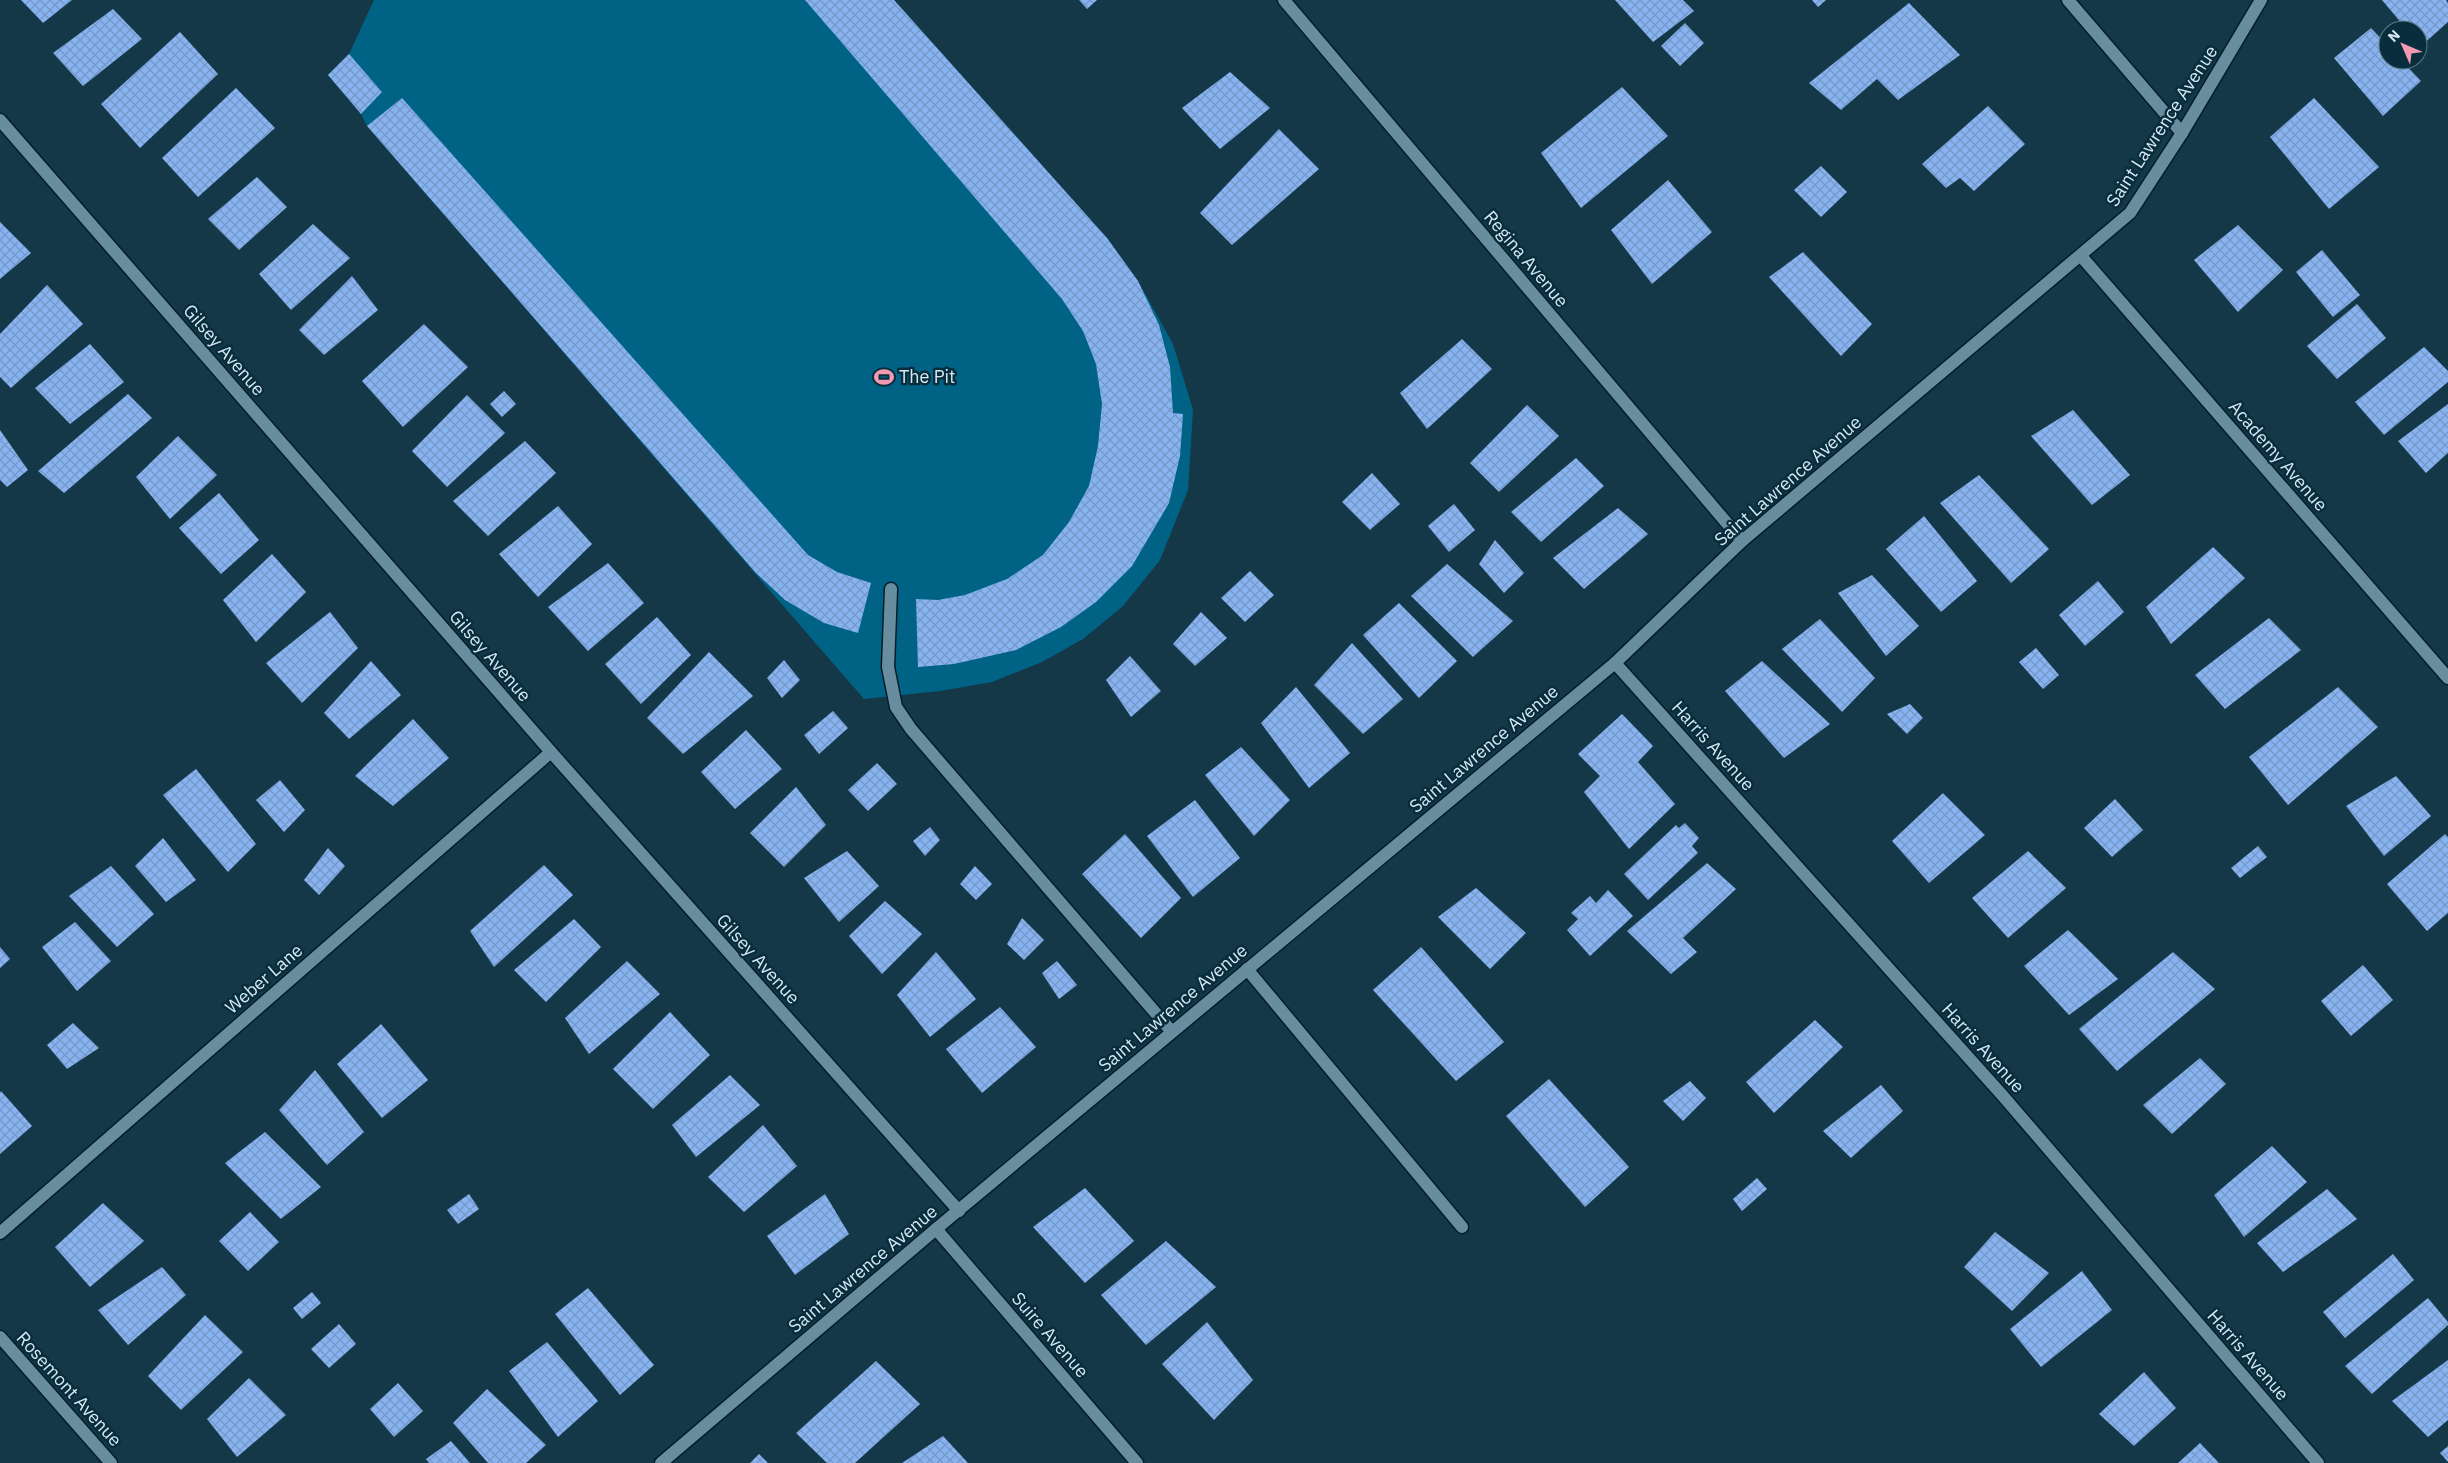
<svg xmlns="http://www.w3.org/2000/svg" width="2448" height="1463" font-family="'IBM Plex Sans',sans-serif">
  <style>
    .garden { fill: #006386 }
    .building { fill: url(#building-cross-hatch) }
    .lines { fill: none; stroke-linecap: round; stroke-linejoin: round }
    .minor-casing { stroke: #041e2a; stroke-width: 15 }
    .minor { stroke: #688d9f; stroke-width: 12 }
    .labels { text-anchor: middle; stroke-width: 5; stroke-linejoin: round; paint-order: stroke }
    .street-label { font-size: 18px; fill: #d6e9f4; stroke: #082d3d }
    .poi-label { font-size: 18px; fill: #d6e9f4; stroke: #082d3d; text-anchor: start }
  </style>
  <defs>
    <pattern id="building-cross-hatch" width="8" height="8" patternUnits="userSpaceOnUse" patternTransform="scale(1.25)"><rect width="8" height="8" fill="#87b3f1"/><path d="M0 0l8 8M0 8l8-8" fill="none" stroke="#7598c7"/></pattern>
  </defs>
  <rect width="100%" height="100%" fill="#143848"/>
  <path class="garden" d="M374,0H894L1107,238L1138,281L1173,344L1193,410L1188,490L1160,560L1123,606L1083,639L1042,662L992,682L940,691L864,699L367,126L361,114L328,75L349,54Z"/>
  <g class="building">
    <path d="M21,0H72L43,23Z"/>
    <path d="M805,0H894L1107,238L1138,281L1159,325L1170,367L1173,413L1183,414L1180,456L1169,503L1132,566L1096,602L1061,627L1016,650L954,664L918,667L916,599L938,600L965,595L1007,579L1043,555L1069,522L1089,486L1098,446L1102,404L1096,364L1083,331L1062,299Z"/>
    <path d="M1079,0H1097L1087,9Z"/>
    <path d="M1615,0H1683L1694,11L1653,42Z"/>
    <path d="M1812,0H1826L1818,7Z"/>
    <path d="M2382,0H2446L2448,3V22L2421,46L2418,43V30H2407Z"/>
    <path d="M1909,3L1960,55L1898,100L1877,79L1841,110L1809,83Z"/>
    <path d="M113,9L142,39L83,86L53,53Z"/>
    <path d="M1685,23L1704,43L1680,66L1661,46Z"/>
    <path d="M2371,28L2388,46V60H2401L2421,81L2383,116L2334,58Z"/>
    <path d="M180,32L218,74L140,148L101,104Z"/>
    <path d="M349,54L382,92L361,114L328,75Z"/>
    <path d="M1230,72L1270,108L1220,149L1182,108Z"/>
    <path d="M1622,87L1668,136L1581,208L1541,153Z"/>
    <path d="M236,88L275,128L198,197L162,158Z"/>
    <path d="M402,98L808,555L837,572L871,583L858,633L824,623L785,600L756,573L367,126Z"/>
    <path d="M2314,98L2379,167L2329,209L2270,137Z"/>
    <path d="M1988,106L2025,144L1974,191L1960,178L1946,188L1922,164Z"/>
    <path d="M1279,129L1319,169L1232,245L1200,213Z"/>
    <path d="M1821,166L1847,192L1821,217L1794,190Z"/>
    <path d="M257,177L287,207L239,250L208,219Z"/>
    <path d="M1668,180L1712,232L1652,284L1611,230Z"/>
    <path d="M0,222L31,253L0,279Z"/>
    <path d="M313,224L350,258L291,310L259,274Z"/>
    <path d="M2238,225L2283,270L2238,312L2194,260Z"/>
    <path d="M2322,250L2360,295L2333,317L2296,272Z"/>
    <path d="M1803,252L1872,324L1841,356L1769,277Z"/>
    <path d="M352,276L378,310L324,355L299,330Z"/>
    <path d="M47,285L83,324L11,388L0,377V334Z"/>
    <path d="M2357,304L2386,338L2337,379L2307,346Z"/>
    <path d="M424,324L468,367L403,427L362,381Z"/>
    <path d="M1462,339L1492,369L1427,429L1400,393Z"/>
    <path d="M90,344L124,382L70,424L35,388Z"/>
    <path d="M2424,347L2448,371V382L2384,435L2355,402Z"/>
    <path d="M504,391L516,404L502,417L490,404Z"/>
    <path d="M128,394L152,418L64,493L38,471Z"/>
    <path d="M467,395L505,433L447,487L412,451Z"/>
    <path d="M2448,404V453L2426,473L2398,441Z"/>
    <path d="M1527,405L1559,436L1499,492L1470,463Z"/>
    <path d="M2073,410L2130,475L2092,505L2031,436Z"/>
    <path d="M0,430L28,470L7,487L0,480Z"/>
    <path d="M178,436L217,475L170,519L136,477Z"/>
    <path d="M525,441L556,473L488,536L453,501Z"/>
    <path d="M1576,458L1604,486L1541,542L1511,512Z"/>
    <path d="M1372,473L1400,504L1370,530L1342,502Z"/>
    <path d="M1979,475L2049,549L2011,583L1940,503Z"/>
    <path d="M219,493L259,540L221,574L179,528Z"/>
    <path d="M1454,504L1475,530L1449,552L1428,526Z"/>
    <path d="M558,506L592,544L538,597L499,554Z"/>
    <path d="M1618,508L1648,534L1584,589L1553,558Z"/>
    <path d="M1924,516L1977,581L1941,612L1886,549Z"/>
    <path d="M1495,540L1524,573L1504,593L1479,564Z"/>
    <path d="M2213,547L2245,578L2171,644L2146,607Z"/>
    <path d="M272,554L306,592L256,642L223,600Z"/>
    <path d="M608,563L644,603L588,651L548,607Z"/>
    <path d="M1447,564L1513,621L1473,657L1411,596Z"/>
    <path d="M1250,571L1274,595L1245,622L1221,598Z"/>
    <path d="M1872,575L1919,626L1886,656L1838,593Z"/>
    <path d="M2098,581L2124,612L2085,646L2059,615Z"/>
    <path d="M1399,603L1457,661L1419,698L1363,635Z"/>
    <path d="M330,612L358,648L302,703L266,663Z"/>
    <path d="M1201,612L1227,638L1195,666L1173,644Z"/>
    <path d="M657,617L691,655L641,704L605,664Z"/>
    <path d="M2269,618L2301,650L2225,709L2195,675Z"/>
    <path d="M1820,619L1875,678L1842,712L1782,649Z"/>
    <path d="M1352,643L1403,699L1363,734L1314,685Z"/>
    <path d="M2036,648L2059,675L2043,689L2019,662Z"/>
    <path d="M709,652L753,696L683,754L647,718Z"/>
    <path d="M1130,656L1161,691L1131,717L1106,680Z"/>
    <path d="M784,660L800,680L782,698L767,678Z"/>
    <path d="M371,661L401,695L349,739L324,713Z"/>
    <path d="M1762,661L1830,724L1784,758L1725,691Z"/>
    <path d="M1296,687L1350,753L1309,788L1261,723Z"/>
    <path d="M2338,687L2378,727L2288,805L2249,757Z"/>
    <path d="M1910,704L1923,718L1907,734L1887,714Z"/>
    <path d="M833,711L848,728L819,754L804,735Z"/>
    <path d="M1622,714L1653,746L1638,762L1675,804L1629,849L1584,792L1600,776L1578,754Z"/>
    <path d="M413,719L449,758L393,806L355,776Z"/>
    <path d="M746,730L782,769L735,809L701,772Z"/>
    <path d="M1241,747L1290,800L1254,836L1205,775Z"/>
    <path d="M877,763L897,784L868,811L848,790Z"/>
    <path d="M196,769L256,844L228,872L163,795Z"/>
    <path d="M2396,776L2431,816L2384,856L2346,806Z"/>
    <path d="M280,780L305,810L284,832L256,800Z"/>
    <path d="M796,787L826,825L784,867L750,833Z"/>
    <path d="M1943,793L1985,835L1929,883L1892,841Z"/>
    <path d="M2115,799L2143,830L2112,857L2084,828Z"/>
    <path d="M1195,800L1240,858L1193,897L1147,836Z"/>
    <path d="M1685,823L1699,838L1692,846L1698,853L1648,900L1624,874L1676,825L1679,828Z"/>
    <path d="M930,827L940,840L925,856L913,841Z"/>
    <path d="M1125,834L1181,898L1141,938L1082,874Z"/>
    <path d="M2445,834L2448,837V913L2427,931L2387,884Z"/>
    <path d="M163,838L196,880L166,902L135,866Z"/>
    <path d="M2258,846L2267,857L2240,878L2231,868Z"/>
    <path d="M328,848L345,866L319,895L304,880Z"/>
    <path d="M847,851L879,886L839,922L804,878Z"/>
    <path d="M2028,851L2066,888L2008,938L1972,898Z"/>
    <path d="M1707,863L1736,889L1683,938L1697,952L1671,974L1627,931Z"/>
    <path d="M544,865L573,895L494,967L470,931Z"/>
    <path d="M111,866L154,914L117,947L69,896Z"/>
    <path d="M975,866L992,884L976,900L960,884Z"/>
    <path d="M1476,888L1526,933L1490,969L1438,917Z"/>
    <path d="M1608,890L1633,916L1590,956L1567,930L1578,919L1571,913L1590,896L1596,903Z"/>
    <path d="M885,901L922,934L882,974L849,936Z"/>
    <path d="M1022,918L1044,940L1024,960L1007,944Z"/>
    <path d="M574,919L601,947L546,1002L514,970Z"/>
    <path d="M75,922L111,961L77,991L42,947Z"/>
    <path d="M2068,930L2118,979L2069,1015L2024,966Z"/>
    <path d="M0,947L10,959L0,968Z"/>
    <path d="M1421,947L1504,1042L1456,1081L1373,990Z"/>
    <path d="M936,952L976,999L930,1037L897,995Z"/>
    <path d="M2173,952L2215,989L2117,1071L2079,1029Z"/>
    <path d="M627,961L660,994L589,1054L565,1018Z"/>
    <path d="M1057,961L1077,985L1059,999L1042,973Z"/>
    <path d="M2363,965L2393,1000L2351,1036L2321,1001Z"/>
    <path d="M1000,1007L1036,1047L982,1093L946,1049Z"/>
    <path d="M670,1012L710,1055L653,1109L613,1069Z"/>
    <path d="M1815,1020L1843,1047L1774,1113L1746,1082Z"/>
    <path d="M73,1023L99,1048L67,1069L47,1045Z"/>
    <path d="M381,1024L428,1080L382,1118L337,1064Z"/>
    <path d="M2200,1058L2226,1084L2172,1134L2143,1105Z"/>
    <path d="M315,1070L364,1132L327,1165L279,1110Z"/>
    <path d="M730,1075L760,1105L696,1157L672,1125Z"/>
    <path d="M1549,1079L1629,1167L1585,1207L1506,1116Z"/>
    <path d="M1690,1081L1706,1098L1683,1121L1663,1101Z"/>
    <path d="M1881,1085L1903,1111L1851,1158L1823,1131Z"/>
    <path d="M1,1091L32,1126L0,1154V1093Z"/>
    <path d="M763,1125L797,1166L744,1212L708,1177Z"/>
    <path d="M265,1132L321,1187L281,1219L225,1163Z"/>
    <path d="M2272,1146L2307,1182L2244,1237L2214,1195Z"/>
    <path d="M1757,1178L1767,1189L1742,1211L1733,1199Z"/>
    <path d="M1085,1188L1134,1241L1085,1283L1033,1227Z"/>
    <path d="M2327,1189L2357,1219L2283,1272L2257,1243Z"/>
    <path d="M469,1194L479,1209L458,1224L447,1210Z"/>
    <path d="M825,1194L849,1234L795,1275L767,1236Z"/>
    <path d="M103,1203L144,1241L90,1287L55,1247Z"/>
    <path d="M250,1212L279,1242L248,1271L219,1241Z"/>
    <path d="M1995,1232L2049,1273L2012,1311L1964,1267Z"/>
    <path d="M1166,1241L1216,1287L1146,1345L1101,1295Z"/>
    <path d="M2393,1254L2414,1280L2345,1338L2323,1312Z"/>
    <path d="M162,1267L186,1295L128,1345L98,1310Z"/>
    <path d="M2082,1271L2112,1310L2041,1367L2010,1329Z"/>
    <path d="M588,1288L654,1365L620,1395L555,1314Z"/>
    <path d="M312,1292L321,1303L302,1319L293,1308Z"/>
    <path d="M2428,1298L2448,1322V1325L2372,1394L2345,1366Z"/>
    <path d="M205,1315L243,1352L181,1410L148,1376Z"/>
    <path d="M1207,1322L1253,1380L1214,1420L1162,1364Z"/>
    <path d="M339,1324L356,1344L329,1368L311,1349Z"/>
    <path d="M547,1342L598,1401L558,1437L509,1371Z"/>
    <path d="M2448,1360V1420L2428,1437L2392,1401Z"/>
    <path d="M876,1361L920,1404L855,1463H827L796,1433Z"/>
    <path d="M2144,1372L2176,1408L2134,1446L2099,1414Z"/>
    <path d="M249,1378L286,1415L237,1457L207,1419Z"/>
    <path d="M398,1383L423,1411L394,1437L370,1409Z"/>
    <path d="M487,1389L546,1445L526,1463H488L453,1423Z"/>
    <path d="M943,1436L968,1463H902Z"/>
    <path d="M451,1441L470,1463H429L426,1459Z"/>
    <path d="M2200,1443L2219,1463H2178Z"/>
    <path d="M2448,1446V1462L2440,1453Z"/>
    <path d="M759,1454L768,1463H750Z"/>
  </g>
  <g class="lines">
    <defs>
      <g id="minor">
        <path d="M1284,0L1742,541"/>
        <path d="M2068,0L2182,133"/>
        <path d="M0,120L551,752L959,1211"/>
        <path d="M2081,256L2448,678"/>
        <path d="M891,589L888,667L896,707L911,729L1172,1032"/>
        <path d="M1615,663L2003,1096L2318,1463"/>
        <path d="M1247,969L1462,1227"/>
        <path d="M936,1229L1137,1463"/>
        <path d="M0,1233L551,752"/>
        <path d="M0,1337L111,1463"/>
        <path d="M661,1463L936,1229L1615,663L1742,541L2130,213L2182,133L2261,0"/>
      </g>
    </defs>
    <use href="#minor" class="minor-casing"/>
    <use href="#minor" class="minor"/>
  </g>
  <defs>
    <symbol id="stadium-bare" viewBox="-9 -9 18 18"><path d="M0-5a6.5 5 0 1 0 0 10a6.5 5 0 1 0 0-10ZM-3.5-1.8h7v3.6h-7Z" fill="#f19ab2" stroke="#082d3d" stroke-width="2.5" paint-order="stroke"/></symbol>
  </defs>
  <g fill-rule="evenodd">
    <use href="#stadium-bare" x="870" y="363" width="28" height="28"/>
  </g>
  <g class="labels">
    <g class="street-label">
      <text transform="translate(2162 126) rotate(-57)" y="6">Saint Lawrence Avenue</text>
      <text transform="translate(1526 259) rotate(50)" y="6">Regina Avenue</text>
      <text transform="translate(224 350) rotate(49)" y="6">Gilsey Avenue</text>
      <text transform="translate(2278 456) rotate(49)" y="6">Academy Avenue</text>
      <text transform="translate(1788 481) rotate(-41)" y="6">Saint Lawrence Avenue</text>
      <text transform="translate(490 656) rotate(49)" y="6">Gilsey Avenue</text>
      <text transform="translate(1713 746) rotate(48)" y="6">Harris Avenue</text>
      <text transform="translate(1484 749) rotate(-40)" y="6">Saint Lawrence Avenue</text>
      <text transform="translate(758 959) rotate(48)" y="6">Gilsey Avenue</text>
      <text transform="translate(264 979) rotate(-41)" y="6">Weber Lane</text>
      <text transform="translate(1173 1008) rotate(-40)" y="6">Saint Lawrence Avenue</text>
      <text transform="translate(1983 1048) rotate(48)" y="6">Harris Avenue</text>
      <text transform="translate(863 1269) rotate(-40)" y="6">Saint Lawrence Avenue</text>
      <text transform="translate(1050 1335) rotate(49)" y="6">Suire Avenue</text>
      <text transform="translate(2248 1355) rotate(49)" y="6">Harris Avenue</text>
      <text transform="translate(69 1389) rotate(48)" y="6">Rosemont Avenue</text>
    </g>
    <g class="poi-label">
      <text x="899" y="383">The Pit</text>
    </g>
  </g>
  <g transform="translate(2403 45) rotate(315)"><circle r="24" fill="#082d3d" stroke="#5a7886"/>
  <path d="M0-4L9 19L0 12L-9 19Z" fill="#f19ab2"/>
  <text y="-8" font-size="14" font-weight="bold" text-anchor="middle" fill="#d6e9f4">N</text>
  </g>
</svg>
